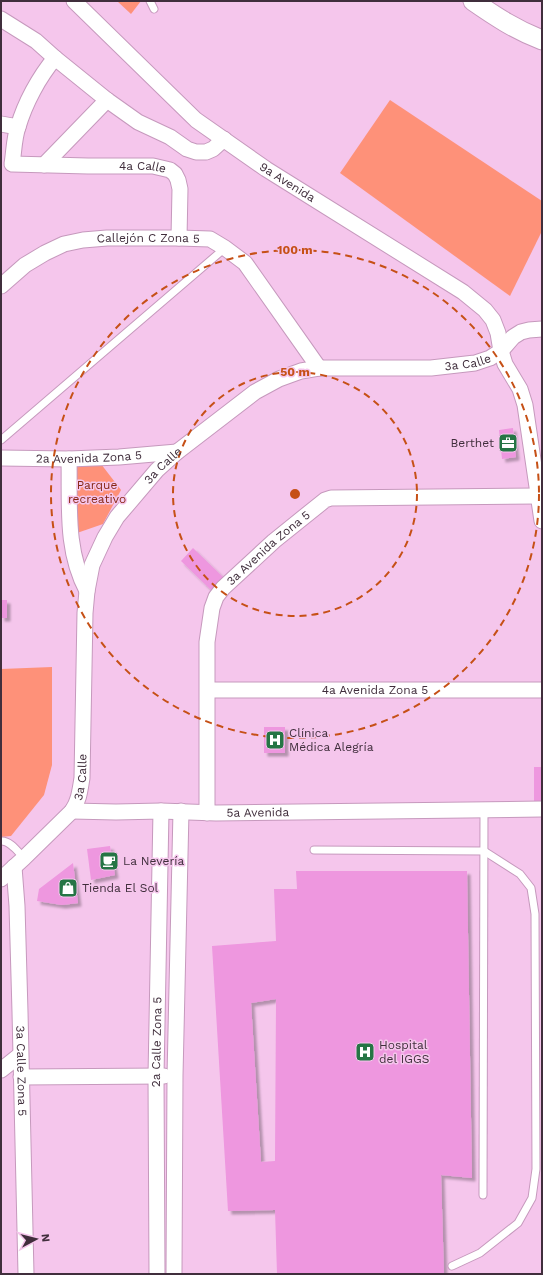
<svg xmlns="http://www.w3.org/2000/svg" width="543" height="1275" font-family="'Work Sans',sans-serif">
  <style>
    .green { fill: #fe9179 }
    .building { fill: #ee97df; fill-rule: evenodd; filter: url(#shadow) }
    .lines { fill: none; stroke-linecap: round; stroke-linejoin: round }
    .service-casing { stroke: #c699bd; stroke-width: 9 }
    .minor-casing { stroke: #c699bd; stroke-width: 17 }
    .tertiary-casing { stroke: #c699bd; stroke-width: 21 }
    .service { stroke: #fff; stroke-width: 7 }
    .minor { stroke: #fff; stroke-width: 15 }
    .tertiary { stroke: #fff; stroke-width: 19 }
    .ring { fill: none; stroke: #c65016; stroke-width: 2; stroke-dasharray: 7 5 }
    .labels { text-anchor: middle; stroke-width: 3; stroke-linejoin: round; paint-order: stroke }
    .street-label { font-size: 12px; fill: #402e3c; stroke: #f5c6ec }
    .poi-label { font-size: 12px; fill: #402e3c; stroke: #f5c6ec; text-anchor: start }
    .park-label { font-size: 12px; fill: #872713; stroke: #f5c6ec }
    .centre { fill: #c65016; stroke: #f5c6ec; stroke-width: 2 }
    .ring-label { font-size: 12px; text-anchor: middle; font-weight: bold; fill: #c65016; stroke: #f5c6ec; stroke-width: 3; stroke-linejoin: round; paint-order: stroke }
  </style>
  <defs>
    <filter id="shadow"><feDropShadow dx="3.5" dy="3.5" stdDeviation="1" flood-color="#0004"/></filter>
  </defs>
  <rect width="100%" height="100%" fill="#f5c6ec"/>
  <g class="green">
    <path d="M117,1H141L131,14Z"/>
    <path d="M390,100L542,201V231L510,296L340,173Z"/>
    <path d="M101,464L121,490L103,524L77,533V465Z"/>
    <path d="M52,667V765L44,795L11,836L1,837V669Z"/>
  </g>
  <g class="building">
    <path d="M513,428L516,457L502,459L499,430Z"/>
    <path d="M193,548L223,577L211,590L181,561Z"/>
    <rect x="1" y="600" width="6" height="18"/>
    <rect x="264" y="727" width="21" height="26"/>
    <rect x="534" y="767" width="8" height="38"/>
    <path d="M110,846L115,875L91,880L87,849Z"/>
    <path d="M73,863L78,903L62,905L37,901L39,889Z"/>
    <path d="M296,871H467L472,1178L441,1175L444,1274H277L275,1210L228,1211L212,946L276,941L274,889H297ZM276,999L275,1161L261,1162L251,1003Z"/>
  </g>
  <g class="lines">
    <defs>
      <g id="service">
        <path d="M150,1L154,9"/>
        <path d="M1,440L225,248"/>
        <path d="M1,841C10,840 18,852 24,858"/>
        <path d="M314,850L484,851L520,874L531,888L535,914L536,1169L532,1198L518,1223L480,1253L452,1266"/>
        <path d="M483,1195L484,811"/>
      </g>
      <g id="minor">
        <path id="s1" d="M74,1L196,120L266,169L463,292L485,310L493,320L498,333L501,351L505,364L520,389L525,405L542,521"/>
        <path d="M1,19L36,41L55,58L107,100L138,122L170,137L187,149L196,152H206L213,149L224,139"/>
        <path id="s2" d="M55,58C39,77 25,103 18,127C14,138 14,152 12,164L88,166H153L170,170L175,174L178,180L180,189L179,238"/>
        <path d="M1,124L18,127"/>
        <path d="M44,165L107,100"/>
        <path id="s3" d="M1,286L25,265L45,253L64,244L83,240L107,238H179L210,239L225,248L245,263L319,368"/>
        <path id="s4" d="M1,458L69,459L119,457L177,452"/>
        <path d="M69,459C70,505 65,550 87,591"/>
        <path id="s5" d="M208,690H542"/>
        <path id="s6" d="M72,811L116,812L161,811L216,813L542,809"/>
        <path id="s7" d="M207,813V642L212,608L216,597L223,588L274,541L325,500L331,498L538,496"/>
        <path id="s8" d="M14,867L17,906L20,1012L26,1274"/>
        <path id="s9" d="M1,879L24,858L72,811C79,801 80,790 82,778L85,613L87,591L92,565L105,537L117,517L157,470L177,452L255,392L279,379L301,371L319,368H431L475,363L490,358L501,351L513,337L521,332L529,330L542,329"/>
        <path d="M1,1070L20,1055"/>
        <path d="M21,1077L164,1076"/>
        <path id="s10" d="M157,1274L156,1076L161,811"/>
        <path d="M174,1274L175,1076L181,811"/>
      </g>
      <path id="tertiary" d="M473,1C496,17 516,30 542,40"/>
    </defs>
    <use href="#service" class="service-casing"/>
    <use href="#minor" class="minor-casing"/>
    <use href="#tertiary" class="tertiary-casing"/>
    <use href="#service" class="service"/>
    <use href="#minor" class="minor"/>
    <use href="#tertiary" class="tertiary"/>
  </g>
  <g class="ring">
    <circle cx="295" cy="494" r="122"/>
    <circle cx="295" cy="494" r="244"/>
  </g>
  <defs>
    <symbol id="office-square" viewBox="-11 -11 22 22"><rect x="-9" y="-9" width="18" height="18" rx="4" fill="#257545" stroke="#f5c6ec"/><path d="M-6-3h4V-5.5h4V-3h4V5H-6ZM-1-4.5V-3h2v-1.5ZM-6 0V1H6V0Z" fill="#fff"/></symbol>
    <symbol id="hospital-square" viewBox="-11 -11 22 22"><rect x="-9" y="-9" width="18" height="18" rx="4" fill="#257545" stroke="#f5c6ec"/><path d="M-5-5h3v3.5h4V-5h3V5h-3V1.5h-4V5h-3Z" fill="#fff"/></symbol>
    <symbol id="cafe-square" viewBox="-11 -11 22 22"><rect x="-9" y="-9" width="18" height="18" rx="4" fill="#257545" stroke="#f5c6ec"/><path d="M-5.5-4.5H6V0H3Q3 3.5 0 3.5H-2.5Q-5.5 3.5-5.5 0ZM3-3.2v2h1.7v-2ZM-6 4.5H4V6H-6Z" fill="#fff"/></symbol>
    <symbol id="shop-square" viewBox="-11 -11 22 22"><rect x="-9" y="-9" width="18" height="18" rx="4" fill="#257545" stroke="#f5c6ec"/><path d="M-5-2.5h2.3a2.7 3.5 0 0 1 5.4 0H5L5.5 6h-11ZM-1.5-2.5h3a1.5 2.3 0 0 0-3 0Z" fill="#fff"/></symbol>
  </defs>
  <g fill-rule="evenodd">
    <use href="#office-square" x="497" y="432" width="22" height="22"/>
    <use href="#hospital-square" x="264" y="729" width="22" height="22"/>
    <use href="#cafe-square" x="98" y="850" width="22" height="22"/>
    <use href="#shop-square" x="57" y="877" width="22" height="22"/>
    <use href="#hospital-square" x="354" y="1041" width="22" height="22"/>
  </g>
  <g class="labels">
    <g class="street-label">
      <text dy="4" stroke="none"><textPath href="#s2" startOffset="247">4a Calle</textPath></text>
      <text dy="4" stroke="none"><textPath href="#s1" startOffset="281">9a Avenida</textPath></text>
      <text dy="4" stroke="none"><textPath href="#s3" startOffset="161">Callejón C Zona 5</textPath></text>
      <text dy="4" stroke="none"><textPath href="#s9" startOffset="806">3a Calle</textPath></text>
      <text dy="4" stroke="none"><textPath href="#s4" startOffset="88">2a Avenida Zona 5</textPath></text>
      <text dy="4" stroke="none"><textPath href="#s9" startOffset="470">3a Calle</textPath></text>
      <text dy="4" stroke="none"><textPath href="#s7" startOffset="289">3a Avenida Zona 5</textPath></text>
      <text dy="4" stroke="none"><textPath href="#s5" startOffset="167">4a Avenida Zona 5</textPath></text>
      <text dy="4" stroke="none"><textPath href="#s9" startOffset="134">3a Calle</textPath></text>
      <text dy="4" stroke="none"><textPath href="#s6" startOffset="186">5a Avenida</textPath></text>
      <text dy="4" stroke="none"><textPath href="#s10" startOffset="232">2a Calle Zona 5</textPath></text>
      <text dy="4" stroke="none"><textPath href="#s8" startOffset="204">3a Calle Zona 5</textPath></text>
    </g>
    <g class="poi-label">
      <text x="494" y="447" text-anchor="end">Berthet</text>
      <text x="289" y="737">Clínica<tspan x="289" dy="14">Médica Alegría</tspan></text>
      <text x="123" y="865">La Nevería</text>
      <text x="82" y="892">Tienda El Sol</text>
      <text x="379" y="1049">Hospital<tspan x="379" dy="14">del IGGS</tspan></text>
    </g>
    <g class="park-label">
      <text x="97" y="489">Parque<tspan x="97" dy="14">recreativo</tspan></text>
    </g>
  </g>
  <circle cx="295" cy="494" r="6" class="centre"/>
  <g class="ring-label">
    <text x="295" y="254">100 m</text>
    <text x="295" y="376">50 m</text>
  </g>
  <rect width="543" height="1275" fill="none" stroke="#402e3c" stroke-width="4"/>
  <g transform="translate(36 1239) rotate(83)" stroke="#f5c6ec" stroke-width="3" paint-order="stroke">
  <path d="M0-3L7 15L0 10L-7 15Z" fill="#402e3c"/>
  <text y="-6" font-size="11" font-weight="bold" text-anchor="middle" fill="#402e3c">N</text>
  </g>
</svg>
